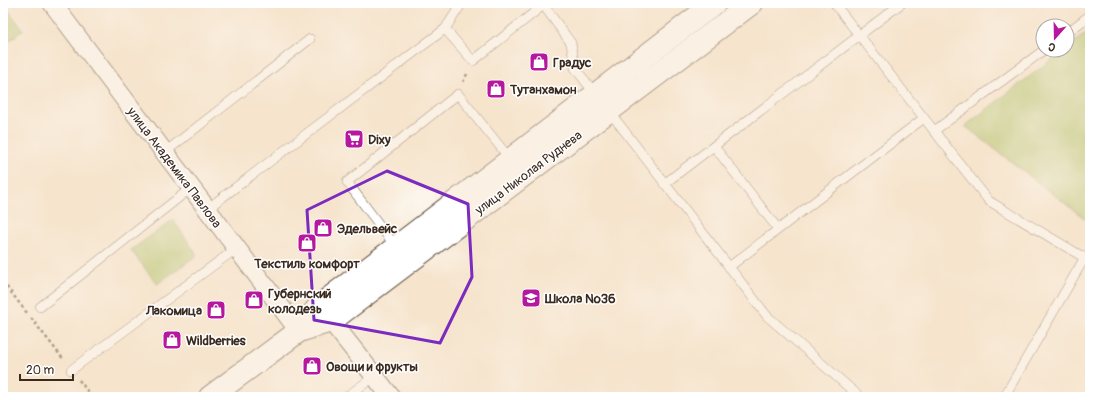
<svg xmlns="http://www.w3.org/2000/svg" width="1093" height="400" font-family="Pangolin,sans-serif">
  <style>
    .green { fill: #abc369; stroke: #737644 }
    .lines { fill: none; stroke-linecap: round; stroke-linejoin: round }
    .lane-casing { stroke: #574638; stroke-width: 10 }
    .street-casing { stroke: #574638; stroke-width: 20 }
    .secondary-casing { stroke: #574638; stroke-width: 24 }
    .path { stroke: #574638; stroke-width: 2.5; stroke-dasharray: 3 3; stroke-linecap: butt }
    .lane { stroke: #fff; stroke-width: 9 }
    .street { stroke: #fff; stroke-width: 18 }
    .secondary { stroke: #fff; stroke-width: 22 }
    .marked { fill: none; stroke: #7b2cbf; stroke-width: 3; stroke-linejoin: round }
    .labels { text-anchor: middle; stroke-width: 3; stroke-linejoin: round; paint-order: stroke }
    .poi-label { font-size: 13px; font-weight: bold; fill: #3b2a1e; stroke: #fff; text-anchor: start }
    .street-label { font-size: 13px; fill: #3b2a1e; stroke: #fff }
  </style>
  <rect width="100%" height="100%" fill="#fff"/>
  <filter id="ink" filterUnits="userSpaceOnUse"><feTurbulence type="fractalNoise" baseFrequency=".025" numOctaves="2"/><feDisplacementMap in="SourceGraphic" scale="8" xChannelSelector="R" yChannelSelector="G"/><feConvolveMatrix kernelMatrix="1 2 1 2 8 2 1 2 1" color-interpolation-filters="sRGB"/></filter>
  <filter id="wash" filterUnits="userSpaceOnUse"><feTurbulence type="fractalNoise" baseFrequency=".012" numOctaves="4" result="noise"/><feDisplacementMap in="SourceGraphic" scale="16" xChannelSelector="R" yChannelSelector="G"/><feGaussianBlur stdDeviation="0.9" result="paint"/><feColorMatrix in="noise" values="0 0 0 0 0 0 0 0 0 0 0 0 0 0 0 0 0 1.4 0 .05"/><feComposite in="paint" operator="in"/></filter>
  <g filter="url(#wash)">
    <rect width="100%" height="100%" fill="#f6e4cc"/>
    <g class="green">
      <path d="M3,3L23,30L3,46Z"/>
      <path d="M1090,30V218L1088,221L965,126L1064,50H1067V48Z"/>
      <path d="M173,220L197,255L157,284L131,250Z"/>
    </g>
  </g>
  <g filter="url(#ink)">
    <g class="lines">
      <defs>
        <g id="lane">
          <path d="M542,3L571,43L575,68L596,95"/>
          <path d="M834,3L989,201L1090,261"/>
          <path d="M445,29L462,3"/>
          <path d="M1067,33L1090,15"/>
          <path d="M609,111L767,316L860,397"/>
          <path d="M934,131L1044,50"/>
          <path d="M714,146L778,229"/>
          <path d="M164,153L310,39"/>
          <path d="M664,184L902,3"/>
          <path d="M207,209L445,29L473,61L546,3"/>
          <path d="M396,247L347,182L458,94L510,159"/>
          <path d="M729,267L924,118"/>
          <path d="M40,307L191,188"/>
          <path d="M71,370L237,248"/>
          <path d="M346,397L375,376"/>
          <path d="M1004,397L1085,257"/>
        </g>
        <g id="street">
          <path d="M52,3L299,331"/>
          <path d="M331,321L391,397"/>
        </g>
        <g id="secondary">
          <path d="M299,331L331,321L752,3"/>
          <path d="M210,397L299,331L319,306L715,3"/>
        </g>
      </defs>
      <use href="#lane" class="lane-casing"/>
      <use href="#street" class="street-casing"/>
      <use href="#secondary" class="secondary-casing"/>
      <g class="path">
        <path d="M463,82L468,72"/>
        <path d="M3,282L27,313"/>
        <path d="M31,318L64,360"/>
        <path d="M79,380L92,397"/>
      </g>
      <use href="#lane" class="lane"/>
      <use href="#street" class="street"/>
      <use href="#secondary" class="secondary"/>
    </g>
  </g>
  <path d="M0 0H1093V400H0ZM387,171L468,204L472,277L440,343L314,320L307,210Z" fill="#f6e4cc" fill-opacity=".55" fill-rule="evenodd"/>
  <path class="marked" d="M387,171L468,204L472,277L440,343L314,320L307,210Z"/>
  <defs>
    <symbol id="shop-square" viewBox="-11 -11 22 22"><rect x="-9" y="-9" width="18" height="18" rx="4" fill="#b5179e" stroke="#fff"/><path d="M-5-2.5h2.3a2.7 3.5 0 0 1 5.4 0H5L5.5 6h-11ZM-1.5-2.5h3a1.5 2.3 0 0 0-3 0Z" fill="#fff"/></symbol>
    <symbol id="supermarket-square" viewBox="-11 -11 22 22"><rect x="-9" y="-9" width="18" height="18" rx="4" fill="#b5179e" stroke="#fff"/><path d="M-6-5.5h2.5l.6 2H6L4.5 2H-2.5L-4.4-4H-6ZM-1.5 3.2a1.3 1.3 0 1 0 .1 0ZM3 3.2a1.3 1.3 0 1 0 .1 0Z" fill="#fff"/></symbol>
    <symbol id="school-square" viewBox="-11 -11 22 22"><rect x="-9" y="-9" width="18" height="18" rx="4" fill="#b5179e" stroke="#fff"/><path d="M0-5L7-2L0 1L-7-2ZM-4 1L0 2.5L4 1V4Q0 6-4 4Z" fill="#fff"/></symbol>
  </defs>
  <g fill-rule="evenodd">
    <use href="#shop-square" x="528" y="51" width="22" height="22"/>
    <use href="#shop-square" x="485" y="78" width="22" height="22"/>
    <use href="#supermarket-square" x="343" y="128" width="22" height="22"/>
    <use href="#shop-square" x="312" y="217" width="22" height="22"/>
    <use href="#shop-square" x="296" y="232" width="22" height="22"/>
    <use href="#school-square" x="520" y="287" width="22" height="22"/>
    <use href="#shop-square" x="243" y="289" width="22" height="22"/>
    <use href="#shop-square" x="205" y="299" width="22" height="22"/>
    <use href="#shop-square" x="161" y="329" width="22" height="22"/>
    <use href="#shop-square" x="301" y="355" width="22" height="22"/>
  </g>
  <g class="labels">
    <g class="poi-label">
      <text x="553" y="67">Градус</text>
      <text x="510" y="94">Тутанхамон</text>
      <text x="368" y="144">Dixy</text>
      <text x="337" y="233">Эдельвейс</text>
      <text x="307" y="268" text-anchor="middle">Текстиль комфорт</text>
      <text x="268" y="298">Губернский<tspan x="268" dy="15">колодезь</tspan></text>
      <text x="545" y="303">Школа №36</text>
      <text x="202" y="315" text-anchor="end">Лакомица</text>
      <text x="186" y="345">Wildberries</text>
      <text x="326" y="371">Овощи и фрукты</text>
    </g>
    <g class="street-label">
      <text transform="translate(175 167) rotate(53)" y="5">улица Академика Павлова</text>
      <text transform="translate(528 172) rotate(-37)" y="5">улица Николая Руднева</text>
    </g>
  </g>
  <rect width="1093" height="400" fill="none" stroke="#fff" stroke-width="16"/>
  <g transform="translate(1055 38) rotate(200)"><circle r="19" fill="#ffffff" stroke="#b1aaa5"/>
  <path d="M0-3L7 15L0 10L-7 15Z" fill="#b5179e"/>
  <text y="-6" font-size="11" font-weight="bold" text-anchor="middle" fill="#3b2a1e">С</text>
  </g>
  <path d="M20 374v6h53v-6" fill="none" stroke="#3b2a1e" stroke-width="2"/>
  <text x="26" y="374" font-size="12" fill="#3b2a1e" stroke="#ffffff" stroke-width="3" paint-order="stroke">20 m</text>
</svg>
